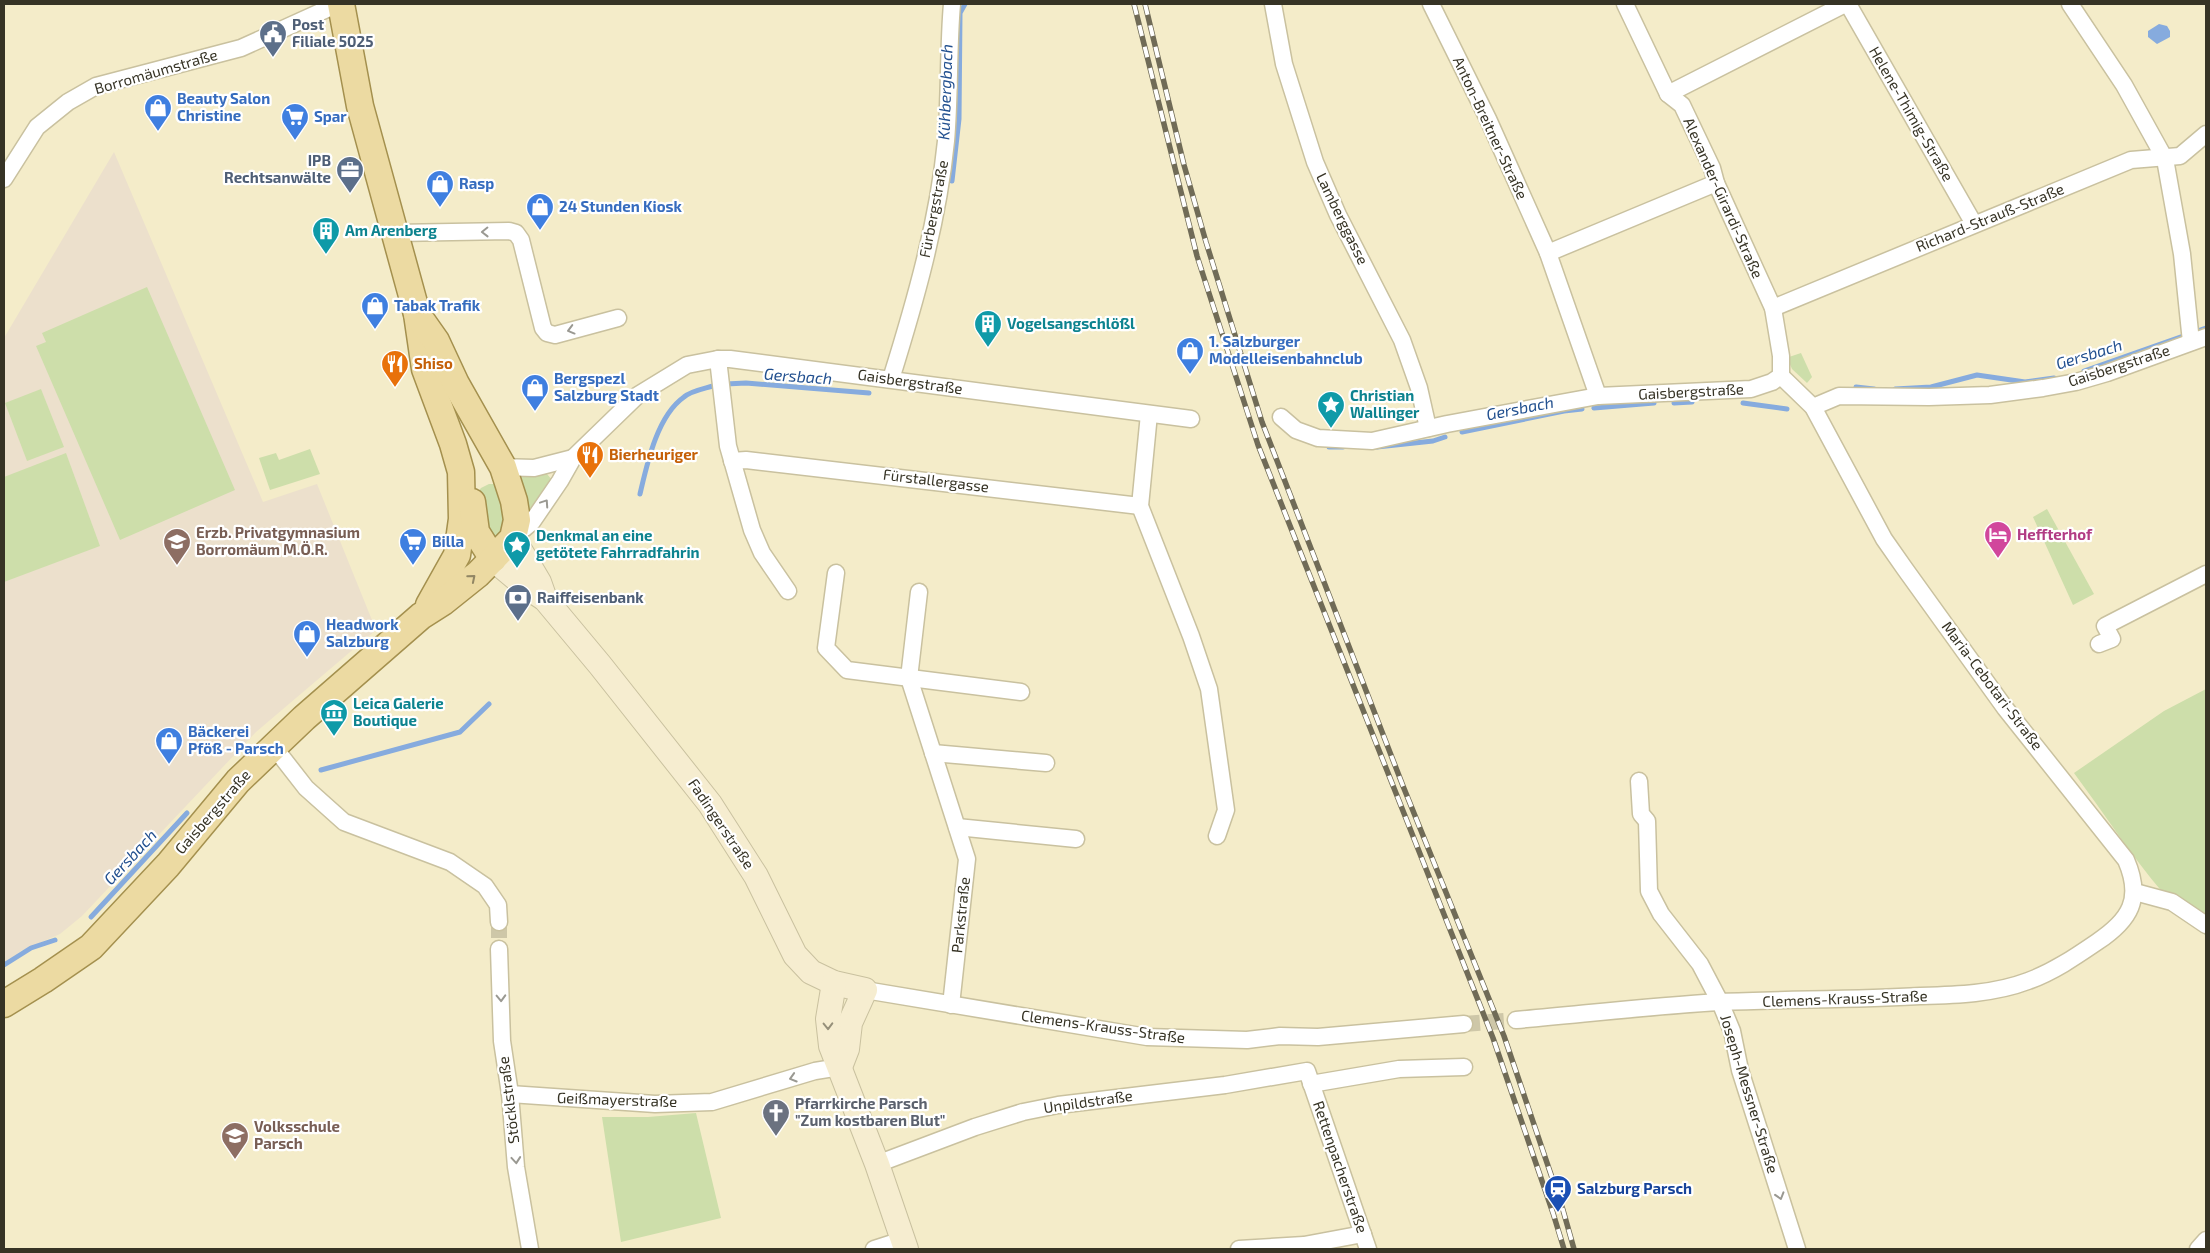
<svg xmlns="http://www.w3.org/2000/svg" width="2210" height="1253" font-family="'Exo 2',sans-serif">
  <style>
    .education { fill: #ece0cc }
    .green { fill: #cddeaa }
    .water { fill: #86abde }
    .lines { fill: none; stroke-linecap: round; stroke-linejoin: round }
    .stream { stroke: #86abde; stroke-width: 5 }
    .street-tunnel { stroke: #cec7a8; stroke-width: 16; stroke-dasharray: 16 8; stroke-linecap: butt }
    .street-casing { stroke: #c9c19f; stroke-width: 19 }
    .secondary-casing { stroke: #c9c19f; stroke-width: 26 }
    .primary-casing { stroke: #a4904e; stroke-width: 29 }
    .street { stroke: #fff; stroke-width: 16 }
    .secondary { stroke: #f6edd0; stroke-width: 24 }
    .primary { stroke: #ecdaa2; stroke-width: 26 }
    .rail-casing { stroke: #706b57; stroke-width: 5.5 }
    .rail { stroke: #fff; stroke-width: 4; stroke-dasharray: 11; stroke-linecap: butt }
    .oneway { stroke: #9a9992 }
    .oneway2 { stroke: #918664 }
    .oneway3 { stroke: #96907a }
    .labels { text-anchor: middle; stroke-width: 4.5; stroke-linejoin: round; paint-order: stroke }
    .service-label { font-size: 15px; font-weight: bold; fill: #4e5e75; stroke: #fff; text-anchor: start }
    .street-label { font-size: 15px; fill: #363325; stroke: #fff }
    .shop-label { font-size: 15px; font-weight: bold; fill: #366cbe; stroke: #fff; text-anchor: start }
    .culture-label { font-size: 15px; font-weight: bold; fill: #0d838f; stroke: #fff; text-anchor: start }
    .food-label { font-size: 15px; font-weight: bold; fill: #c56008; stroke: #fff; text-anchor: start }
    .education-label { font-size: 15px; font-weight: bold; fill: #785e54; stroke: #fff; text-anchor: start }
    .hotel-label { font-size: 15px; font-weight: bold; fill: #b23c85; stroke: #fff; text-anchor: start }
    .worship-label { font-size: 15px; font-weight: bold; fill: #5b616d; stroke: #fff; text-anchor: start }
    .transit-label { font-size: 15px; font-weight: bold; fill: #164399; stroke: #fff; text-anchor: start }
    .water-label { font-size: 16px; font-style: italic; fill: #22508f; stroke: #fff }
  </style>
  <rect width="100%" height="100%" fill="#f4ecc9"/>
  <path class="education" d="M114,152L263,502L317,484L376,630L256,732L82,916L60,934L21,951L4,963V338Z"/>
  <g class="green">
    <path d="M147,287L235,490L120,540L36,346L46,342L42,333Z"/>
    <path d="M1801,353L1812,377L1807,383L1792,369L1788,360L1789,357Z"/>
    <path d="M41,389L64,447L27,461L5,403Z"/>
    <path d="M310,449L320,474L270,490L259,458L276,453L279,460Z"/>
    <path d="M66,453L100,546L4,582V477Z"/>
    <path d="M516,474H547L552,480L529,512Z"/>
    <path d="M489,484H496L509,498L501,537L493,538L475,495L481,488Z"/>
    <path d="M2047,509L2094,594L2073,605L2033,517Z"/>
    <path d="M2206,689V936C2153,891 2115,828 2074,773L2164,711Z"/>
    <path d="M696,1113L721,1218L621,1242L602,1117H648Z"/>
  </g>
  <path class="water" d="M2159,24L2167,26L2170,31V37L2157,44L2148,37V31Z"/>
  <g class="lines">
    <g class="stream">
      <path d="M952,181L959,119L960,13L965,4"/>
      <path d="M2084,371L2206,328"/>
      <path d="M726,384L746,383L869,393"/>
      <path d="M1856,387L1874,389"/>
      <path d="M1895,389L1931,387L1977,375L2025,382L2054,378"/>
      <path d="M1674,403L1692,402"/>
      <path d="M1743,403L1787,409"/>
      <path d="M1594,408L1654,403"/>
      <path d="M1462,432L1564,411L1582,409"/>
      <path d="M1329,447H1343"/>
      <path d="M1377,447L1433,441L1445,437"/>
      <path d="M640,494C647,464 657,416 684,397C691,391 703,389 713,386"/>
      <path d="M321,770L460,732L489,704"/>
      <path d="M91,917L187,813"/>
      <path d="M4,965L31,948L55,940"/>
    </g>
    <g class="street-tunnel">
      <path d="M499,922V949"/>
      <path d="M1464,1024L1516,1020"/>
    </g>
    <defs>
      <g id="street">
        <path d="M1273,4L1284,64L1315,162L1338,215L1402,340L1419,388L1428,428"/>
        <path d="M1431,4L1488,119L1548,253L1598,396"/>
        <path d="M1625,4L1668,94L1682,105L1712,168L1716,183L1773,308L1781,356V376"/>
        <path d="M1848,4L1974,224"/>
        <path d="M2070,4L2124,85L2165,159L2182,254L2191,342"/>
        <path d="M1668,94L1845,4"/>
        <path d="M4,179L37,127L68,102L96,86L241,48L338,4"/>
        <path d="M395,233L509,231L516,233L521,240L543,328L547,333L555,335L618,318"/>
        <path d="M1548,253L1716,183"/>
        <path d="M1773,308L2131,160L2180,156L2206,134"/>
        <path d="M718,359L728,446L752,530L762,553L788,591"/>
        <path d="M891,379C915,302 938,222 946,141C950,96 948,49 952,4"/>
        <path d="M1813,407L1839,396L1929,397L1990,395L2043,388L2076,382L2107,373L2206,337"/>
        <path d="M1149,414L1140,506L1191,636L1209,689L1226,810L1217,836"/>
        <path d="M1281,417L1296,430L1318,438L1372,441L1447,424L1598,396L1751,389L1772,382L1781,376"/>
        <path d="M732,461L746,460L1140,506"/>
        <path d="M503,467L534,468L573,458"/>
        <path d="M513,538L532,522L560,481L573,458L638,395L687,365L718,359H730L1191,419"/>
        <path d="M836,573L826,648L847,670L1021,692"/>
        <path d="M919,592L909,678L967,859L951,1005"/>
        <path d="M2099,644L2112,639L2105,626L2206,574"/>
        <path d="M274,747L306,788L344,822L450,862L485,886L498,905L499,922"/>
        <path d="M933,753L1046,763"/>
        <path d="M1639,781L1641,814L1647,821L1649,891L1661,914L1700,964L1720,1002L1732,1031L1740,1070L1797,1249"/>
        <path d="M957,827L1076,839"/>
        <path d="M2135,892L2172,902L2206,925"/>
        <path d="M499,949L502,1041L510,1094L516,1167L530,1249"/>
        <path d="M865,990L1147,1037L1247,1040L1280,1036L1318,1037L1464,1024"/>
        <path d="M1516,1020C1584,1014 1652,1006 1720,1002C1786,999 1853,1000 1920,996C1956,995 1994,994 2028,981C2053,972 2075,957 2097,942C2130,920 2143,899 2126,860L2005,708L1905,569L1884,539L1813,407L1781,376"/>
        <path d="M1311,1084L1399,1069L1464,1067"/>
        <path d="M510,1094L655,1104L712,1102L815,1071L840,1067"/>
        <path d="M877,1164L975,1127L1023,1112L1058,1105L1225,1085L1307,1071L1368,1249"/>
        <path d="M874,1249L902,1240"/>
        <path d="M1239,1249L1304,1245L1363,1234"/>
        <path d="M2198,1249L2206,1240"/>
      </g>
      <g id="secondary">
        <path d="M513,538L539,582L545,599"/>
        <path d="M493,559L525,586L545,599L600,665L710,804L756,876L795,955L811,972L834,983L865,990L850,1023L847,1049L840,1067"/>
        <path d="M834,983L828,1019L831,1046L877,1164L906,1249"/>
      </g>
      <g id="primary">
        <path d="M341,4L360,106L417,314L425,369L453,444L461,472L462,519L457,555L429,605"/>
        <path d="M472,502L476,532L493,559"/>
        <path d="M4,1004L43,980L91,947L168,865L238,781L304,718L421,616L443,602L478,574L513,538L517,520L514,501L503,467L456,384L436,341L417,314"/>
      </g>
    </defs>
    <use href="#street" class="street-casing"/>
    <use href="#secondary" class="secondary-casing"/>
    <use href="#primary" class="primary-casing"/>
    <use href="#street" class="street"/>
    <use href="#secondary" class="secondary"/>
    <use href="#primary" class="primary"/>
    <defs>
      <g id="rail">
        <path d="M1134,4L1197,256L1258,445L1493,1038L1553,1213L1564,1249"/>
        <path d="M1145,4L1184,165L1206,242L1262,422L1403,786L1504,1036L1563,1210L1574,1249"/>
      </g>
    </defs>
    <use href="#rail" class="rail-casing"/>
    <use href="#rail" class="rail"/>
  </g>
  <defs><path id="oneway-chevron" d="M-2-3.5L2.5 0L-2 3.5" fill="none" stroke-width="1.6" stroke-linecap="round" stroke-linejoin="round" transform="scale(1.25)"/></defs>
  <g class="oneway">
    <use href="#oneway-chevron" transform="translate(485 232) rotate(179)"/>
    <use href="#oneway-chevron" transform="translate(571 330) rotate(165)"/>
    <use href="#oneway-chevron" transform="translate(545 503) rotate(-56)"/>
    <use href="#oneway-chevron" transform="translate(501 998) rotate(88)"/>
    <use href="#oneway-chevron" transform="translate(793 1078) rotate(163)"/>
    <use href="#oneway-chevron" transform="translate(516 1160) rotate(85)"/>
    <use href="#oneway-chevron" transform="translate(1780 1196) rotate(73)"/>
  </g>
  <use class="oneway2" href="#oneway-chevron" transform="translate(472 578) rotate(-40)"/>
  <use class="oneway3" href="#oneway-chevron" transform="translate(828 1026) rotate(89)"/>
  <defs>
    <symbol id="civic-pin" viewBox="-11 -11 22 30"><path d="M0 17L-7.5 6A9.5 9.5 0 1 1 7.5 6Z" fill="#5c6f8a" stroke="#fff"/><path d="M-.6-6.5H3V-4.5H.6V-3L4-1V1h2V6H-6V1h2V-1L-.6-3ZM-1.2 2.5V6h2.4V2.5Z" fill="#fff"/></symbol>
    <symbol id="shop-pin" viewBox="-11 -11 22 30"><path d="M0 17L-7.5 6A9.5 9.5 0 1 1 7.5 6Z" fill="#3f7fe0" stroke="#fff"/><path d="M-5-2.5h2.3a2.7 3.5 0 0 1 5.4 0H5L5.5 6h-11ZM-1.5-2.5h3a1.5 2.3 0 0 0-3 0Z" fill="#fff"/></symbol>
    <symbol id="supermarket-pin" viewBox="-11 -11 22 30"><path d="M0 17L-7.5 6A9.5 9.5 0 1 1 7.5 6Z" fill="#3f7fe0" stroke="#fff"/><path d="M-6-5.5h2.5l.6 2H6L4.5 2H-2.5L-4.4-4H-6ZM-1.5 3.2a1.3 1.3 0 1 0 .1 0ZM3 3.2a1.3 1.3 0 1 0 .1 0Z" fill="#fff"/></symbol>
    <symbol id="office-pin" viewBox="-11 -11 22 30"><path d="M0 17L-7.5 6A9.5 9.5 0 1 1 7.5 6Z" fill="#5c6f8a" stroke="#fff"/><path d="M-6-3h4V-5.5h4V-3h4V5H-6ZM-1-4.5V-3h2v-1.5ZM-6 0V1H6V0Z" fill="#fff"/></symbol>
    <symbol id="building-pin" viewBox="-11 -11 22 30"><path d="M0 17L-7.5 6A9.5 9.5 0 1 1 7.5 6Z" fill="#0f9aa8" stroke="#fff"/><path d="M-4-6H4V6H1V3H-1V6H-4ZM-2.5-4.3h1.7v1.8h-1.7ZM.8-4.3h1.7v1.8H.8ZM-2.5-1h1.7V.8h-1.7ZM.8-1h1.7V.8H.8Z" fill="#fff"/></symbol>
    <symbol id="restaurant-pin" viewBox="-11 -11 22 30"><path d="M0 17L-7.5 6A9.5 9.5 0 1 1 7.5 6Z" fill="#e8710a" stroke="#fff"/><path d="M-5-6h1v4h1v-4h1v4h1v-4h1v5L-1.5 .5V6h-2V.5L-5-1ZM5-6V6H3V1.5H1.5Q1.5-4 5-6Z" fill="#fff"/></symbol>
    <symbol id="sight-pin" viewBox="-11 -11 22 30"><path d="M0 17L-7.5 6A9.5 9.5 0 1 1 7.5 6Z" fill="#0f9aa8" stroke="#fff"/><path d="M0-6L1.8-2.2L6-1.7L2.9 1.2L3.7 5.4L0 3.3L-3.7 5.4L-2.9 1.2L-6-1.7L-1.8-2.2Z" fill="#fff"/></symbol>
    <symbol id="hotel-pin" viewBox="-11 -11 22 30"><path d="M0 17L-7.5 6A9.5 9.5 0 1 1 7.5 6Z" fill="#d1479c" stroke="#fff"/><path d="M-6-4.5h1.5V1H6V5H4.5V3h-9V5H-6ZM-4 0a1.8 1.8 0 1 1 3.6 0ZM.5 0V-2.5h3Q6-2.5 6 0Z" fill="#fff"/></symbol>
    <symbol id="school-pin" viewBox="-11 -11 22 30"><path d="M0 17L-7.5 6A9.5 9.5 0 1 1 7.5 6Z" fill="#8d6e63" stroke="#fff"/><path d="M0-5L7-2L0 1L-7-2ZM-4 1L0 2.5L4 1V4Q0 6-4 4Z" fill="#fff"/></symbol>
    <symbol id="bank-pin" viewBox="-11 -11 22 30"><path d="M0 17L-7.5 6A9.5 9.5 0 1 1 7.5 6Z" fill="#5c6f8a" stroke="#fff"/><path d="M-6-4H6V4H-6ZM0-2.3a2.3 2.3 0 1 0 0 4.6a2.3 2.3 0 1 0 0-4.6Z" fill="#fff"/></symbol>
    <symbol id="museum-pin" viewBox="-11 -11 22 30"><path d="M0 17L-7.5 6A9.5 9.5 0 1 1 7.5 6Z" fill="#0f9aa8" stroke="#fff"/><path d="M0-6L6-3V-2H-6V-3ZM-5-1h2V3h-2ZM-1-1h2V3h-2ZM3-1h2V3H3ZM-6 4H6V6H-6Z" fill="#fff"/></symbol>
    <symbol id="church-pin" viewBox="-11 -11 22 30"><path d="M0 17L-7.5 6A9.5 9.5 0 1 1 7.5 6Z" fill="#6b7280" stroke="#fff"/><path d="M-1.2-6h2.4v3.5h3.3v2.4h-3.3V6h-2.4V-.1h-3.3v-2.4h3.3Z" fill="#fff"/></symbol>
    <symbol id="station-pin" viewBox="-11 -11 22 30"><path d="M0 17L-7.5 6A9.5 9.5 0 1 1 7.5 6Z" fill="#1a4fb4" stroke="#fff"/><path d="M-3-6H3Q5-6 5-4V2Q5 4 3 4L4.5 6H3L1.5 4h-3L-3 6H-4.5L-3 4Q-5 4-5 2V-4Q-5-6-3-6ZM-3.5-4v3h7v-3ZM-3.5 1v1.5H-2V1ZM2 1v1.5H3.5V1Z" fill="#fff"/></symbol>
  </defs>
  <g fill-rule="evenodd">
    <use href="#civic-pin" x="257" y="18" width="32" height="43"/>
    <use href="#shop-pin" x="142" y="92" width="32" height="43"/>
    <use href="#supermarket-pin" x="279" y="101" width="32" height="43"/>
    <use href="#office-pin" x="334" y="154" width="32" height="43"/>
    <use href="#shop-pin" x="424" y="168" width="32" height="43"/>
    <use href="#shop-pin" x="524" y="191" width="32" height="43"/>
    <use href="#building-pin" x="310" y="215" width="32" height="43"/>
    <use href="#shop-pin" x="359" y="290" width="32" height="43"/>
    <use href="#building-pin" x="972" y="308" width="32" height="43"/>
    <use href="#shop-pin" x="1174" y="335" width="32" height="43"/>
    <use href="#restaurant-pin" x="379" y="348" width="32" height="43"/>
    <use href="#shop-pin" x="519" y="372" width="32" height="43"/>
    <use href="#sight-pin" x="1315" y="389" width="32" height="43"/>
    <use href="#restaurant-pin" x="574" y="439" width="32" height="43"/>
    <use href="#hotel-pin" x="1982" y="519" width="32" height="43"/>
    <use href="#school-pin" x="161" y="526" width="32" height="43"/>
    <use href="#supermarket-pin" x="397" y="526" width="32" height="43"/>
    <use href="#sight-pin" x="501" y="529" width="32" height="43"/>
    <use href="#bank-pin" x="502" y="582" width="32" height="43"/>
    <use href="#shop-pin" x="291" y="618" width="32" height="43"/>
    <use href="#museum-pin" x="318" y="697" width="32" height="43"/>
    <use href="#shop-pin" x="153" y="725" width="32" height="43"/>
    <use href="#church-pin" x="760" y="1097" width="32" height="43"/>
    <use href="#school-pin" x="219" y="1120" width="32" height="43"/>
    <use href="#station-pin" x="1542" y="1173" width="32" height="43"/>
  </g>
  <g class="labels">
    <g class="service-label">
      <text x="292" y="30">Post<tspan x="292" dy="17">Filiale 5025</tspan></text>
      <text x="331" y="166" text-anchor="end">IPB<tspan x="331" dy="17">Rechtsanwälte</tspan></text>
      <text x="537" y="603">Raiffeisenbank</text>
    </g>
    <g class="street-label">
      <text transform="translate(156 72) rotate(-16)" y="5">Borromäumstraße</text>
      <text transform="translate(1911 114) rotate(60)" y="5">Helene-Thimig-Straße</text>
      <text transform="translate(1490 128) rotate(65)" y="5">Anton-Breitner-Straße</text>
      <text transform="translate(1723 198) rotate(66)" y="5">Alexander-Girardi-Straße</text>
      <text transform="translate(934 209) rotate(-79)" y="5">Fürbergstraße</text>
      <text transform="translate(1990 218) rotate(-22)" y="5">Richard-Strauß-Straße</text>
      <text transform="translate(1342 219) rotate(64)" y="5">Lamberggasse</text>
      <text transform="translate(2119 366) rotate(-18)" y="5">Gaisbergstraße</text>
      <text transform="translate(910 382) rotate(8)" y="5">Gaisbergstraße</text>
      <text transform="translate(1691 392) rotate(-3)" y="5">Gaisbergstraße</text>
      <text transform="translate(936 481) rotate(7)" y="5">Fürstallergasse</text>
      <text transform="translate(1992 686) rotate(53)" y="5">Maria-Cebotari-Straße</text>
      <text transform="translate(213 812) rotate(-49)" y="5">Gaisbergstraße</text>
      <text transform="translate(721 824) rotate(56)" y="5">Fadingerstraße</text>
      <text transform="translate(961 915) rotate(-84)" y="5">Parkstraße</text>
      <text transform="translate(1845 999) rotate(-2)" y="5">Clemens-Krauss-Straße</text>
      <text transform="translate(1103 1027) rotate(8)" y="5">Clemens-Krauss-Straße</text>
      <text transform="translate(1749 1094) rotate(73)" y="5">Joseph-Messner-Straße</text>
      <text transform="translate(509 1100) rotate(-97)" y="5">Stöcklstraße</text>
      <text transform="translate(617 1100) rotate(2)" y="5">Geißmayerstraße</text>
      <text transform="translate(1088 1102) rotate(-8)" y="5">Unpildstraße</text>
      <text transform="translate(1340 1167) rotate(71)" y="5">Rettenpacherstraße</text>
    </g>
    <g class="shop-label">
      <text x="177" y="104">Beauty Salon<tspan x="177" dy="17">Christine</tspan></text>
      <text x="314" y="122">Spar</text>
      <text x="459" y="189">Rasp</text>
      <text x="559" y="212">24 Stunden Kiosk</text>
      <text x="394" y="311">Tabak Trafik</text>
      <text x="1209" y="347">1. Salzburger<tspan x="1209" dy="17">Modelleisenbahnclub</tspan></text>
      <text x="554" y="384">Bergspezl<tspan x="554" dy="17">Salzburg Stadt</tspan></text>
      <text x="432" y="547">Billa</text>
      <text x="326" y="630">Headwork<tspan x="326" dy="17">Salzburg</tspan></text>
      <text x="188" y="737">Bäckerei<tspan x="188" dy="17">Pföß - Parsch</tspan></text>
    </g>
    <g class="culture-label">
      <text x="345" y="236">Am Arenberg</text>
      <text x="1007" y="329">Vogelsangschlößl</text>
      <text x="1350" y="401">Christian<tspan x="1350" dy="17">Wallinger</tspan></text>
      <text x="536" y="541">Denkmal an eine<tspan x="536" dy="17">getötete Fahrradfahrin</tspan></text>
      <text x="353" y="709">Leica Galerie<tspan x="353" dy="17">Boutique</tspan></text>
    </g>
    <g class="food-label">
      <text x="414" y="369">Shiso</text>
      <text x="609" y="460">Bierheuriger</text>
    </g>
    <g class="education-label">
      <text x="196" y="538">Erzb. Privatgymnasium<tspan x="196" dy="17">Borromäum M.Ö.R.</tspan></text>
      <text x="254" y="1132">Volksschule<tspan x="254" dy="17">Parsch</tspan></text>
    </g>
    <g class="hotel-label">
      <text x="2017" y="540">Heffterhof</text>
    </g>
    <g class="worship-label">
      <text x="795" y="1109">Pfarrkirche Parsch<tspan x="795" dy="17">"Zum kostbaren Blut"</tspan></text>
    </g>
    <g class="transit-label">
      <text x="1577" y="1194">Salzburg Parsch</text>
    </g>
    <g class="water-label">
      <text transform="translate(945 92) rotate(-88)" y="6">Kühbergbach</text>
      <text transform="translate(2089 354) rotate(-17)" y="6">Gersbach</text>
      <text transform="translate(798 376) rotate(4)" y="6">Gersbach</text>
      <text transform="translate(1520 408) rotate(-11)" y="6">Gersbach</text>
      <text transform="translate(130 857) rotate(-47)" y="6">Gersbach</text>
    </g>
  </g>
  <rect width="2210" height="1253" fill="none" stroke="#363325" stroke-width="10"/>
</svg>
